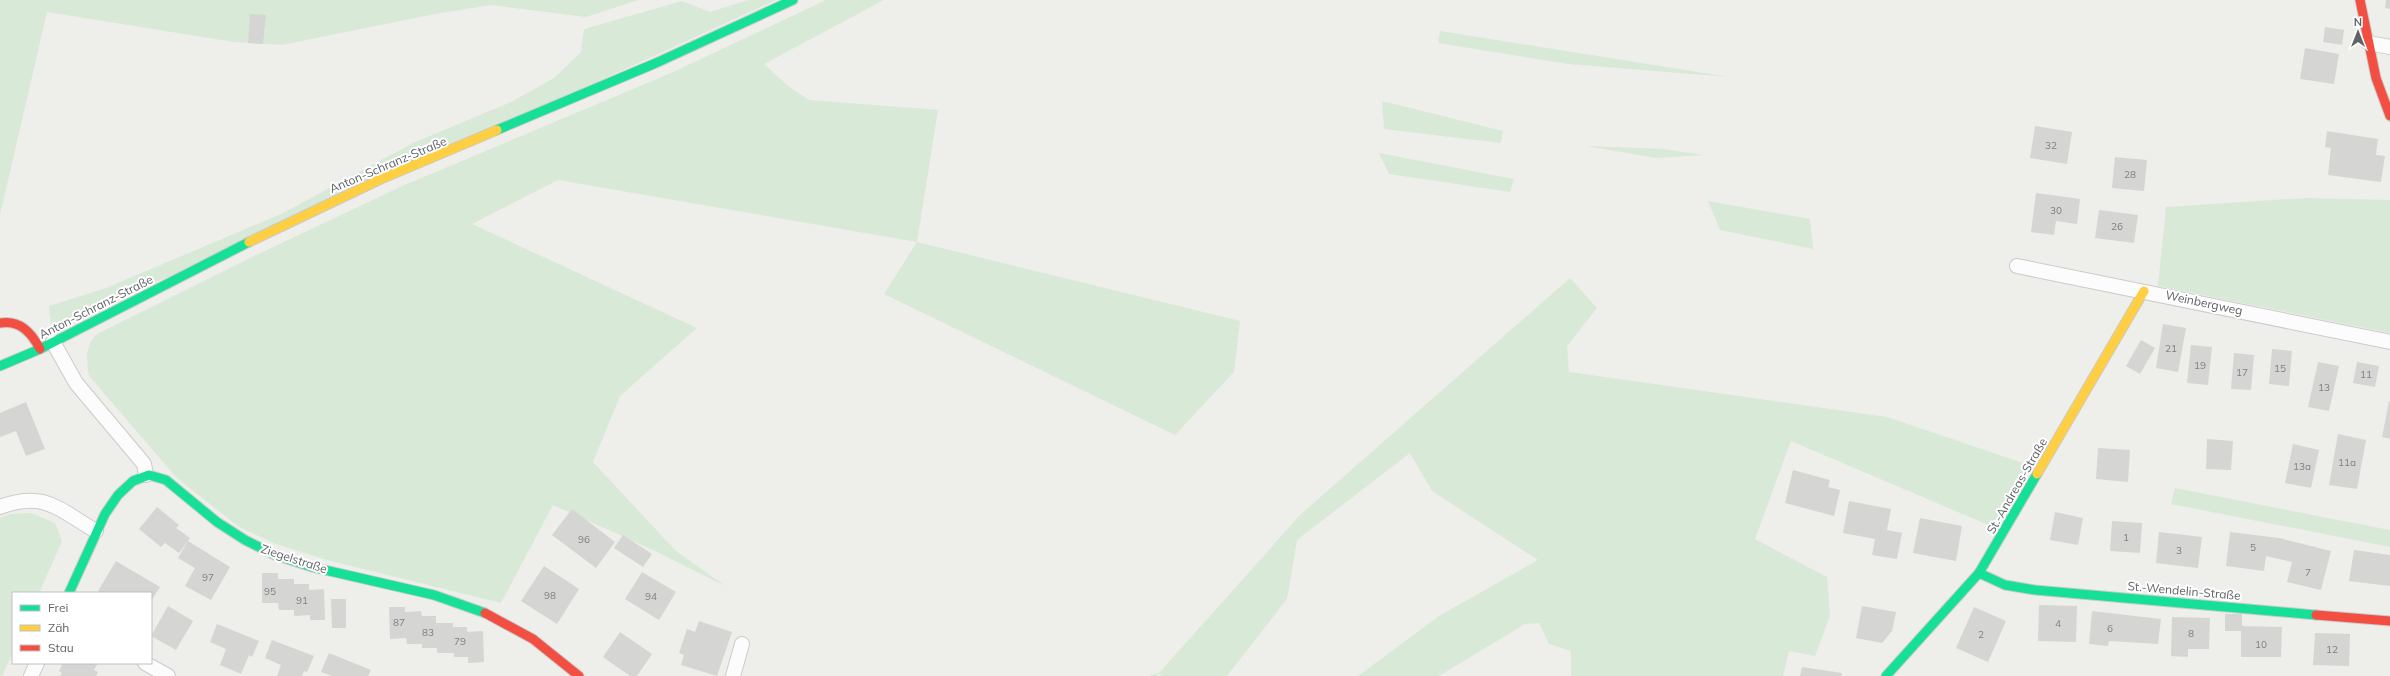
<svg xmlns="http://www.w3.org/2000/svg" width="2390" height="676" font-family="Mulish,sans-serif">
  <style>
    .green { fill: #d9e9d8 }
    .building { fill: #d5d5d3 }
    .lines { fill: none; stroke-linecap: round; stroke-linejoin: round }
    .street-casing { stroke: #cbcccb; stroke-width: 16 }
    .fast-casing { stroke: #cacaca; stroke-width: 11 }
    .slow-casing { stroke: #cacaca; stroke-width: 11 }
    .jam-casing { stroke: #cacaca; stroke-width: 11 }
    .street { stroke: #fcfcfc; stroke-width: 14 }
    .fast { stroke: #16e098; stroke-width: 9 }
    .slow { stroke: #ffcf43; stroke-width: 9 }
    .jam { stroke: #f24e42; stroke-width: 9 }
    .labels { text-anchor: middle; stroke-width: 4; stroke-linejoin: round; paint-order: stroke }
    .number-label { font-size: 10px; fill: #7e8083 }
    .street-label { font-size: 12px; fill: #5f6267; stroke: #fff }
  </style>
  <rect width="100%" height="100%" fill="#eeeeea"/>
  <g class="green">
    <path d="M0,0H638L586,17L491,5L435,14L282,45L234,42L47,12L0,215Z"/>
    <path d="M748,0H776L197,265L51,325L49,306L106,288L281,214L413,143L511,102L554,78L581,52L584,29L682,1L710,12Z"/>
    <path d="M826,0H884L764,64L788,86L809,100L938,110L917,242L1240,321L1234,372L1175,435L884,294L917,242L558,180L472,224L697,328L620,396L593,462L675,550L725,586L651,549L553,505L501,603L327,560L276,544L239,527L177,478L89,376C86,360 85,346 97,334L248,259L400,187L671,73Z"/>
    <path d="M1440,31L1729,77L1568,64L1438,43Z"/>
    <path d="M1382,101L1503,131L1501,143L1384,129Z"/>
    <path d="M1586,146L1663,149L1704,155L1657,158Z"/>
    <path d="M1379,153L1514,179L1510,192L1389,174Z"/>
    <path d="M2305,198L2390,200V333L2158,286L2166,207Z"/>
    <path d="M1708,201L1810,219L1813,249L1720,230Z"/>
    <path d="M1570,278L1597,308L1567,346L1569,372L1887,417L2029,465L1993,527L1791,441L1755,539L1827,577L1830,616L1815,656L1789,651L1783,676H1571V651L1549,644L1539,623L1525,624L1439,676H1358L1439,616L1538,560L1432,491L1410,453L1297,540L1287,599L1227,676H1162L1159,674L1156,676H1149L1159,673L1300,515Z"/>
    <path d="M2175,488L2390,530V547L2171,504Z"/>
    <path d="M31,513L55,523L62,541L39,593H13V652L2,676H0V518L11,514Z"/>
  </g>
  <g class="building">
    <path d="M2386,0H2390V9L2385,8Z"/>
    <path d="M250,14L266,15L263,44L248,43Z"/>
    <path d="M2325,27L2344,30L2342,45L2323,42Z"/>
    <path d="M2305,48L2339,54L2334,84L2300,79Z"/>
    <path d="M2035,126L2072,132L2067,164L2030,158Z"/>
    <path d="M2327,131L2378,139L2376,155L2385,156L2381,182L2328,175L2331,148L2325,147Z"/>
    <path d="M2115,157L2147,160L2144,191L2112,188Z"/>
    <path d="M2036,193L2080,199L2077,224L2056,221L2054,235L2031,232Z"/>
    <path d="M2099,210L2138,215L2134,243L2095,238Z"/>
    <path d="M2163,324L2186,328L2178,372L2156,368Z"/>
    <path d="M2141,340L2155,348L2140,374L2126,366Z"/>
    <path d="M2191,345L2212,347L2208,385L2187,383Z"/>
    <path d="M2272,349L2292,351L2289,386L2269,384Z"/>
    <path d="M2234,353L2254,355L2251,390L2231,389Z"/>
    <path d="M2318,362L2339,366L2329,411L2308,407Z"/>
    <path d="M2357,362L2379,366L2375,387L2353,383Z"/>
    <path d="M2389,401L2390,402V439L2382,437Z"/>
    <path d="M26,402L45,449L26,456L16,431L0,437V413Z"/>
    <path d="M2338,434L2366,440L2357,489L2329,485Z"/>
    <path d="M2207,439L2233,441L2231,470L2206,469Z"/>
    <path d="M2293,444L2319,450L2311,488L2285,483Z"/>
    <path d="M2098,448L2130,450L2128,482L2096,479Z"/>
    <path d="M1793,470L1830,480L1828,487L1840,490L1834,516L1785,503Z"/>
    <path d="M1849,501L1891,509L1887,530L1902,533L1897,559L1872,555L1875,539L1843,533Z"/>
    <path d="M157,507L179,525L176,528L190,538L188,541L230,567L211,600L185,586L195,568L178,558L188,541L179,553L165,543L161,547L139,529Z"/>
    <path d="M572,509L615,542L596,568L552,535Z"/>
    <path d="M2055,512L2083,518L2078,545L2050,540Z"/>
    <path d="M1920,518L1962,526L1956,561L1913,553Z"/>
    <path d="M2112,521L2142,523L2140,553L2110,551Z"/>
    <path d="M2159,532L2202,537L2198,568L2156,563Z"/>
    <path d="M2230,532L2279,538L2331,551L2321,590L2287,582L2292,562L2266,556L2264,571L2226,566Z"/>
    <path d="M623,535L652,554L643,567L614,548Z"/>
    <path d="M2354,550L2390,555V586L2349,581Z"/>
    <path d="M116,561L160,587L151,601V593H101L98,591Z"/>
    <path d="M544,566L579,589L557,624L521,601Z"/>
    <path d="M642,572L676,592L659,620L625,599Z"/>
    <path d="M262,573H278V579H294V584H309V590L324,589L325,620H310V615L294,616V610H279L278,603H262Z"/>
    <path d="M331,599H346V628H332Z"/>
    <path d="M2039,605L2077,606L2076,642L2038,641Z"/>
    <path d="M168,606L193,621L176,650L151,636Z"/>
    <path d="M1862,606L1896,612L1892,631L1882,643L1856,638Z"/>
    <path d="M389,607H405V612L421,611L422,616H436V623H453V627H467V632L483,631L484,662L468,663V657H454V653H437V648H422V644H407L406,638L390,639Z"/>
    <path d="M1974,607L2006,621L1988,662L1956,648Z"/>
    <path d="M2092,611L2161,619L2158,644L2109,641L2108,646L2089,644Z"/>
    <path d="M2225,614H2242V626L2282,627L2281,657H2241V631H2225Z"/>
    <path d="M2172,617L2210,618L2209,649H2188V657L2171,656Z"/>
    <path d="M699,621L732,632L717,676L681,665L684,655L679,653L687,629L695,632Z"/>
    <path d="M217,624L259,641L252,657L249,655L241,674L220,665L226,649L210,642Z"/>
    <path d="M620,632L652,654L637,676H630L603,657Z"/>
    <path d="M2315,633L2350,634L2349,666L2313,665Z"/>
    <path d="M272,640L314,656L307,672L304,671L302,676H277L281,665L265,658Z"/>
    <path d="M329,653L371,670L368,676H332L321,672Z"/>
    <path d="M63,663H98L94,670L98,672L96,676H60L62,673L59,671Z"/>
    <path d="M1802,667L1842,673L1841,676H1800Z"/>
  </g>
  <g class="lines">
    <defs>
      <g id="street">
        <path d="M2369,43L2390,47"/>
        <path d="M2017,266L2390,342"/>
        <path d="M53,342L76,383L144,464L146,475"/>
        <path d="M0,507C45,490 59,510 96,531"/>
        <path d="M145,663L168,676"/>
        <path d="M31,676L37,663"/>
        <path d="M733,676L742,644"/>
      </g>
      <g id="fast">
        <path d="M497,130L656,63L793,0"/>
        <path d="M0,366L40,349L249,242"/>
        <path d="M1979,573L2005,585L2035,590L2316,615"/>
        <path d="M69,593L105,514L118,495L133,481L149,475L166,480L217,522L245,540L275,555L312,567L434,595L485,613"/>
        <path d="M1886,676L1979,573L2037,474"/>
      </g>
      <g id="slow">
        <path d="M249,242L381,179L497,130"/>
        <path d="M2037,474L2144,291"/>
      </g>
      <g id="jam">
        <path d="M2360,0L2376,78L2390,116"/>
        <path d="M0,323C20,320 31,332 40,349"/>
        <path d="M485,613L533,639L579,676"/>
        <path d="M2316,615L2390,621"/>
      </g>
    </defs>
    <use href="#street" class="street-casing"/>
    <use href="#fast" class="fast-casing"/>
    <use href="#slow" class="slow-casing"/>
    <use href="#jam" class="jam-casing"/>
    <use href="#street" class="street"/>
    <use href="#fast" class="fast"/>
    <use href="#slow" class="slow"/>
    <use href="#jam" class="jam"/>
  </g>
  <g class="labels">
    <g class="number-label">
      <text x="2051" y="149">32</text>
      <text x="2130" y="178">28</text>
      <text x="2056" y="214">30</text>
      <text x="2117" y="230">26</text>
      <text x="2171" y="352">21</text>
      <text x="2200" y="369">19</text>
      <text x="2280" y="372">15</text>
      <text x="2242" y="376">17</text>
      <text x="2366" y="378">11</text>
      <text x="2324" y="391">13</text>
      <text x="2347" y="466">11a</text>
      <text x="2302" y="470">13a</text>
      <text x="2126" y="541">1</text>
      <text x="584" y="543">96</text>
      <text x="2253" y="551">5</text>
      <text x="2179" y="554">3</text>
      <text x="2308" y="576">7</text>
      <text x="208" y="581">97</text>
      <text x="270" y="595">95</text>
      <text x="550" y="599">98</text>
      <text x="651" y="600">94</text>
      <text x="302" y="604">91</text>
      <text x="399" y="626">87</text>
      <text x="2058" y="627">4</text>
      <text x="2110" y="632">6</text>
      <text x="428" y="636">83</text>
      <text x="2191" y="637">8</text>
      <text x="1981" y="638">2</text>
      <text x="460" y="645">79</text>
      <text x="2261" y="648">10</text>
      <text x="2332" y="653">12</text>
    </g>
    <g class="street-label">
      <text transform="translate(388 165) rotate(-23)" y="4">Anton-Schranz-Straße</text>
      <text transform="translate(2204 303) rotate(12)" y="4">Weinbergweg</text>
      <text transform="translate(96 307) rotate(-27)" y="4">Anton-Schranz-Straße</text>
      <text transform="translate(2017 486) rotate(-60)" y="4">St.-Andreas-Straße</text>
      <text transform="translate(294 559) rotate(18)" y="4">Ziegelstraße</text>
      <text transform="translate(2184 591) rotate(5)" y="4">St.-Wendelin-Straße</text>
    </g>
  </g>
  <rect x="12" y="592" width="140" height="72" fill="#ffffff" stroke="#bfc0c2"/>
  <rect x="20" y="605" width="20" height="6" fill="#16e098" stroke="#bfc0c2"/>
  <text x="48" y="612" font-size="12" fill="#5f6267">Frei</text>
  <rect x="20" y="625" width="20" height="6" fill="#ffcf43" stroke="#bfc0c2"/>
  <text x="48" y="632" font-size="12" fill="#5f6267">Zäh</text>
  <rect x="20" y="645" width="20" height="6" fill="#f24e42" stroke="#bfc0c2"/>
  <text x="48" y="652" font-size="12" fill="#5f6267">Stau</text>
  <g transform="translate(2358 32)" stroke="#ffffff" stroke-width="3" paint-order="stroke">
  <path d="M0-3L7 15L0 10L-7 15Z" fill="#5f6267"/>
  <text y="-6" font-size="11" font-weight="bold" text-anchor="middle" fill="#5f6267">N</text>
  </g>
</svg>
